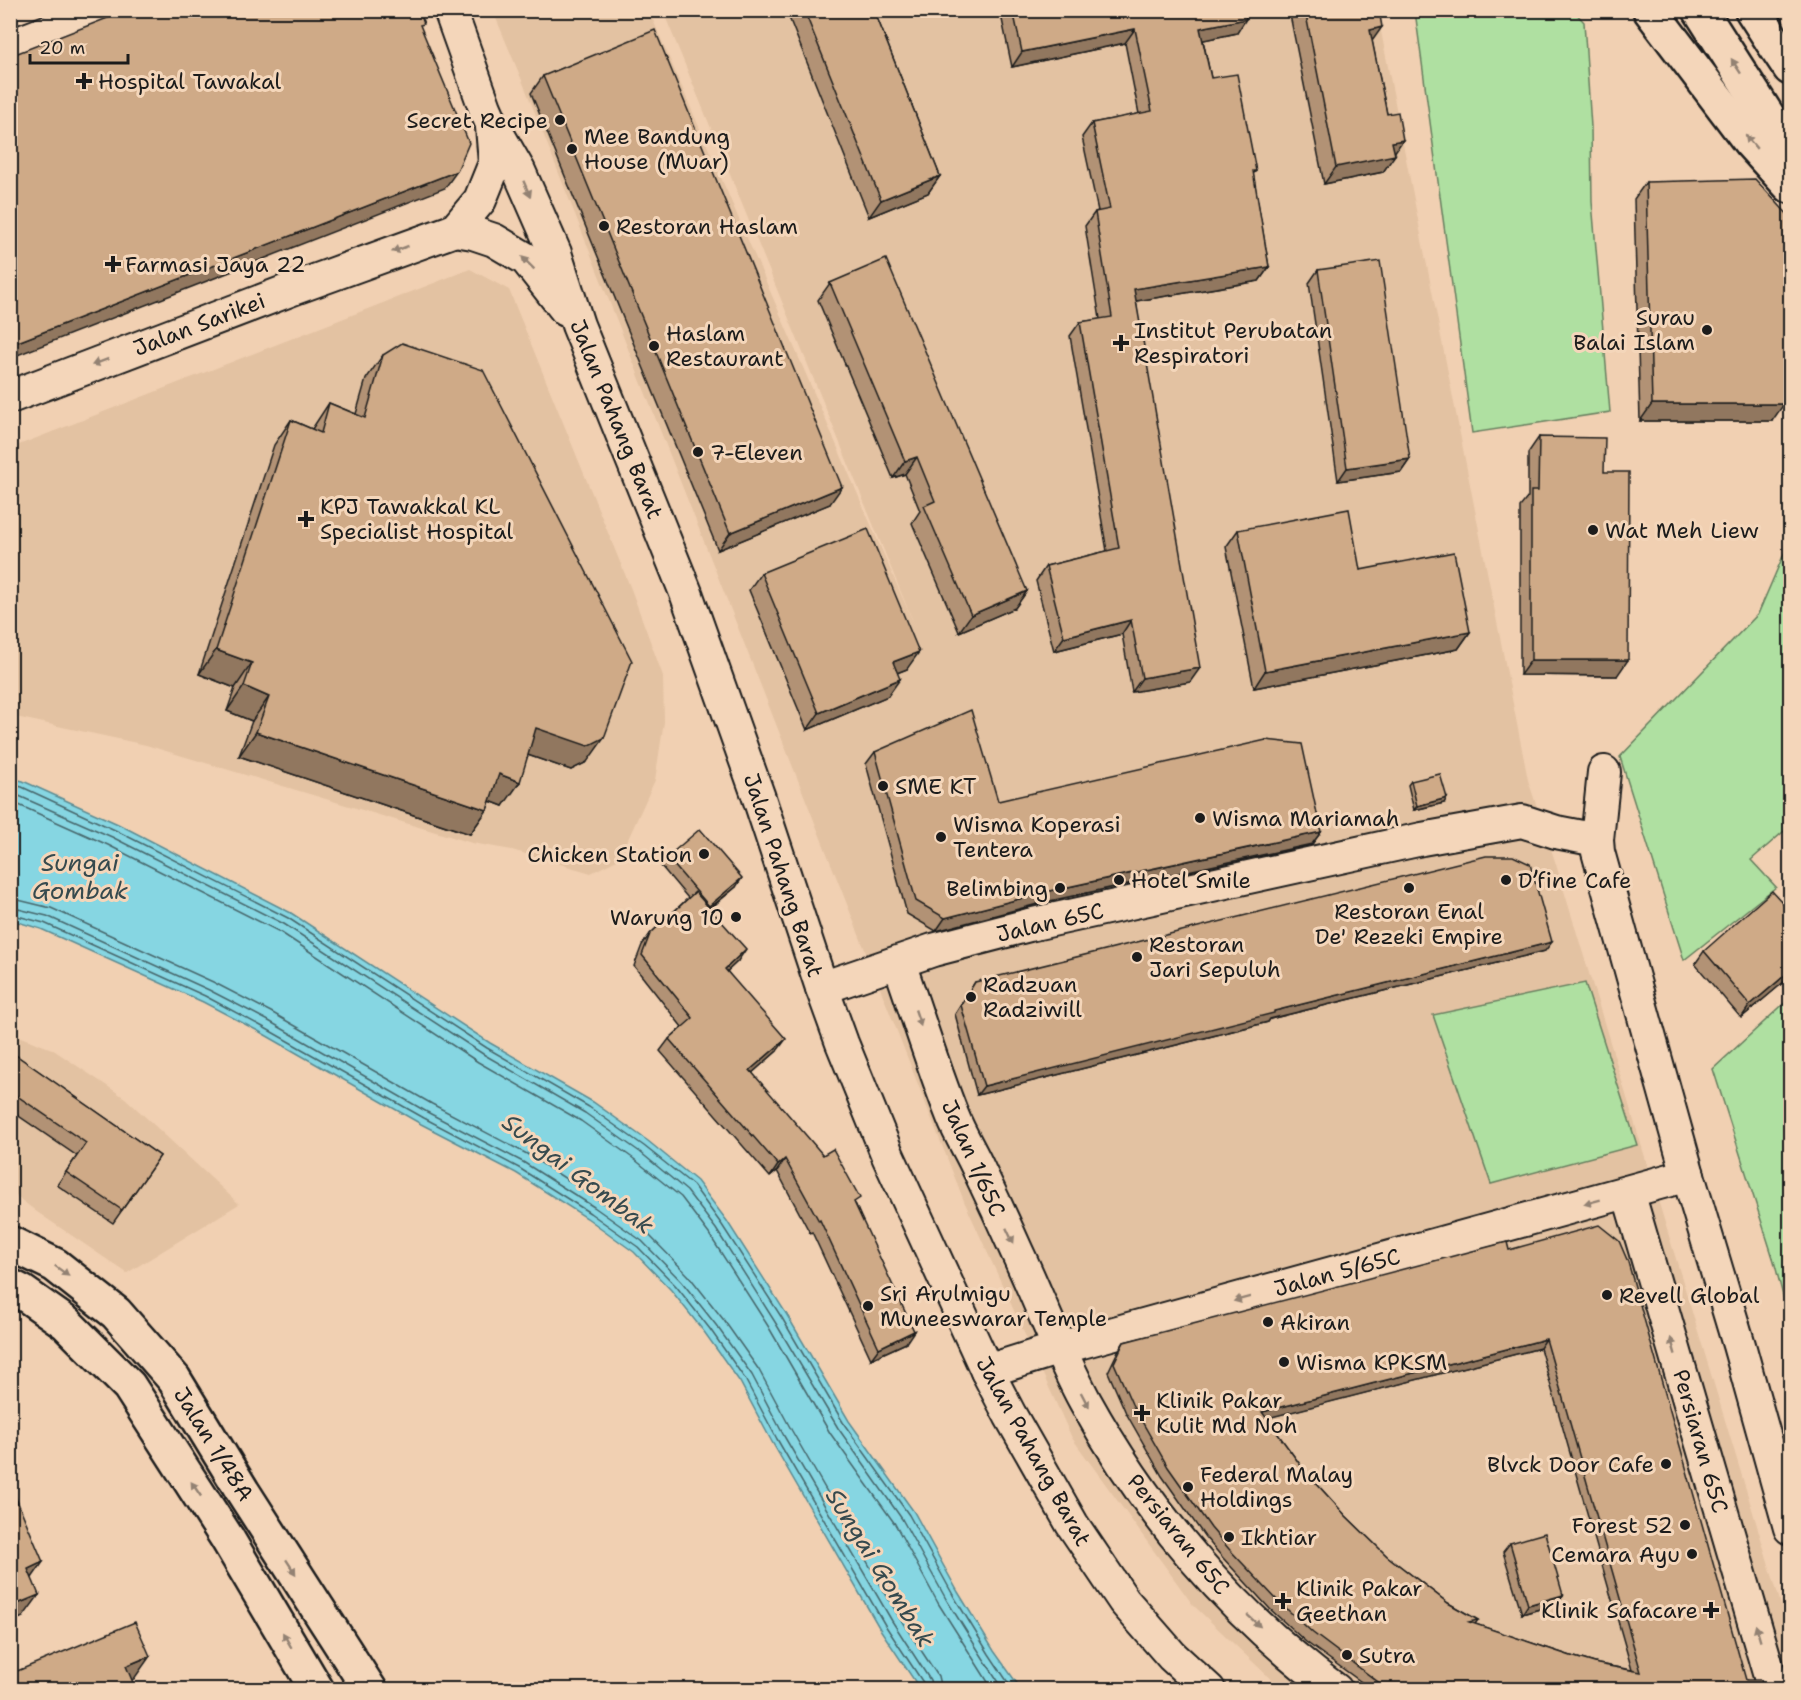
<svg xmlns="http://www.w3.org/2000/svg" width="1801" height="1700" font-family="'Shantell Sans',sans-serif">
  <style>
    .built { fill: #e3c2a2 }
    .green { fill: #afe0a1; stroke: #667e5e; stroke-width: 1.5 }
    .water { fill: #86d6e2; stroke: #5c8c93; stroke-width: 1.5 }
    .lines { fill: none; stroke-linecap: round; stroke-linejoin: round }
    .shore { stroke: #46666b; stroke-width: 1.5 }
    .minor-casing { stroke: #1c1c1c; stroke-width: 36 }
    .major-casing { stroke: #1c1c1c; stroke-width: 38 }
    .highway-casing { stroke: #1c1c1c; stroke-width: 38 }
    .minor { stroke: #f4d6ba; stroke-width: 32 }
    .major { stroke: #f4d6ba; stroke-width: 33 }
    .highway { stroke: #f4d6ba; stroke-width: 33 }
    .wall { fill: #b29274; stroke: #1c1c1c; stroke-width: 1.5; fill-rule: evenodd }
    .shaded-wall { fill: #91775e; stroke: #1c1c1c; stroke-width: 1.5 }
    .building { fill: #cfaa87; stroke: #1c1c1c; stroke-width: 1.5; fill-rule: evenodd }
    .oneway { fill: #938273 }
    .poi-dot { fill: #1c1c1c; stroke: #f4d6ba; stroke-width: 2 }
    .labels { text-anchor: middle; stroke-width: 6; stroke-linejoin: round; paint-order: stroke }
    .poi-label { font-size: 22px; fill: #1c1c1c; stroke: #f4d6ba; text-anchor: start }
    .street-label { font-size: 22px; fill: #1c1c1c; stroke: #f4d6ba }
    .water-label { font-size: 24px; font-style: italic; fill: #364a4e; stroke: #f4d6ba }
  </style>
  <rect width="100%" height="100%" fill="#f1d0b2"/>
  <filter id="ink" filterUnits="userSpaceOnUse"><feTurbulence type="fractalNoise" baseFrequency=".0167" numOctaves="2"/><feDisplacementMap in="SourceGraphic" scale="12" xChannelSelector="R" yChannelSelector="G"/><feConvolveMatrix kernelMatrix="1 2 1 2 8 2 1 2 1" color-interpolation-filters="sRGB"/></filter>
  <g filter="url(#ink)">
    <g class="built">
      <path d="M493,11H649L916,629L663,11H1377L1528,780L1554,858L1790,1634V1689H1284L1274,1682L1193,1605L1072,1438L964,1201L526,90Z"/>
      <path d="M470,269L509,290L631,589L663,676L664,722L655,780L619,859L591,873L512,850L472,843L146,745L11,716V448Z"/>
      <path d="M10,1033L52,1049L125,1098L239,1204L127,1273L37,1212L11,1192Z"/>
    </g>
    <g class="green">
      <path d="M1415,11H1574L1584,22L1591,127L1592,202L1610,412L1472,433Z"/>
      <path d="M1790,540V826L1751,860L1776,887L1684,960L1620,757L1758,614Z"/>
      <path d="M1585,983L1637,1145L1491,1184L1433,1015Z"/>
      <path d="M1790,998V1323L1774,1261L1713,1069Z"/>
    </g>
    <path class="water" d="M10,778L23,781L118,824L291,913L490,1043L593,1102L648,1141L697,1181L727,1221L787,1315L849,1421L914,1512L958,1592L994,1651L1021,1689H920L880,1629L772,1442L740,1382L705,1333L671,1290L634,1252L587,1218L516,1173L421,1124L260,1032L203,1002L41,929L11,920Z"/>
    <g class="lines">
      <g class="shore">
        <path d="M10,784L22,787L115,830L288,918L487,1048L589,1107L644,1146L693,1185L722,1225L782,1318L844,1424L909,1515L953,1595L989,1654L1013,1690"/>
        <path d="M10,792L112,837L284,924L483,1054L585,1113L640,1152L687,1191L716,1229L775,1322L838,1428L902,1519L946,1599L983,1658L1004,1690"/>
        <path d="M10,801L108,845L280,932L478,1062L581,1121L634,1159L681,1197L709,1234L768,1326L830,1433L895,1524L938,1603L993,1690"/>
        <path d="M10,898L51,908L213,982L271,1012L432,1104L527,1154L599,1200L648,1234L689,1276L723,1319L759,1370L792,1431L899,1617L938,1676L941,1690"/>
        <path d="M10,907L47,916L209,990L267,1020L427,1112L523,1162L594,1207L642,1241L682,1282L716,1325L752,1375L784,1436L892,1621L930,1680L932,1690"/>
        <path d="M10,914L44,923L205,996L263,1027L424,1118L519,1168L590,1213L638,1247L676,1286L710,1329L745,1379L777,1439L885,1625L924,1684L925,1690"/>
      </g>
      <defs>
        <g id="minor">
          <path d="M450,10L485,108L492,124L519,171L555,253L578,325L686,593L758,795L822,988L842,1043L888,1156L987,1371L1010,1415L1072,1524L1124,1601L1172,1656L1209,1690"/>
          <path d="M10,46L104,10"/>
          <path d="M455,230L473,233L494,240L526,259L566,310"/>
          <path d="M10,397L295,288L455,230L480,200L495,163L492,127"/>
          <path d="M1604,772L1597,840L1598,852L1688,1175L1739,1345L1790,1528"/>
          <path d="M899,963C917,1014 933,1067 953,1117C960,1135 971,1152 979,1170C992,1197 1005,1225 1017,1252C1040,1301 1059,1353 1085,1401C1147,1513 1232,1614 1336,1690"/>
          <path d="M822,988L933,950L1029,925L1422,839L1522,821L1556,832L1597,840"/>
          <path d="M1628,1192L1774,1690"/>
          <path d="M987,1371L1060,1348L1688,1175"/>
        </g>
        <g id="major">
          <path d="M1650,10L1750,142L1790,186"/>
          <path d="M1700,10L1790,151"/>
          <path d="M1760,15L1772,41L1790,68"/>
          <path d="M10,1243L55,1265L116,1313L174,1379L243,1492L370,1690"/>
          <path d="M10,1286L22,1292L66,1323L129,1386L227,1538L317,1690"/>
        </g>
        <path id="highway" d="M1752,10L1772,41"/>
      </defs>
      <use href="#minor" class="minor-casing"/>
      <use href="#major" class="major-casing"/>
      <use href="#highway" class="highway-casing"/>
      <use href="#minor" class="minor"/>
      <use href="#major" class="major"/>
      <use href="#highway" class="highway"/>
    </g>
    <g class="wall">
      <path d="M786,10H874L940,176L928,193L869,217Z"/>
      <path d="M1000,10H1245L1237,33L1203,40L1211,78L1256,171L1253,174L1269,267L1259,281L1136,301L1190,682L1132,692L1122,634L1054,651L1036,581L1046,566L1107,551L1070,336L1080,322L1100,319L1085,226L1095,212L1098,211L1082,137L1092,123L1139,114L1125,43L1012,67Z"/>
      <path d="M1289,10H1379L1372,41L1395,153L1383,172L1324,184Z"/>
      <path d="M543,76L830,504L718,550L531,93Z"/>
      <path d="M1646,182L1772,421H1640L1634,199Z"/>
      <path d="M1318,270L1410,459L1401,472L1338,481L1309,283Z"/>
      <path d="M830,283L1027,591L1015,608L959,632L912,523L920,511L905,474L893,478L818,300Z"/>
      <path d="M383,355L587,762L571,770L528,755L503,806L490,801L487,810L470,834L239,756L252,721L227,711L235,688L199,674L274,445L291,420L312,429L329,403L356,414L366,379Z"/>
      <path d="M1539,437L1604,472L1617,676L1520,675V507L1528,497V453Z"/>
      <path d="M1238,530L1470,632L1458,649L1254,688L1226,547Z"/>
      <path d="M761,573L907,669L897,673L888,696L807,730L749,590Z"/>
      <path d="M875,752L998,801L1321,832L1312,844L1045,902L936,931L907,914L866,764Z"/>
      <path d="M1411,781L1444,803L1414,810L1408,785Z"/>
      <path d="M667,857L736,887L710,909L738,961L727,971L777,1051L752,1073L856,1205L906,1343L871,1359L812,1232L810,1233L777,1171L770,1177L660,1051L669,1039L682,1027L634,966L642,945L650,934L688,898L661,866Z"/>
      <path d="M1791,912V976L1741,1018L1695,964L1704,951Z"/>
      <path d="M1545,951L1270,1019L1268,1022L977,1095L955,1014L975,982Z"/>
      <path d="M10,1051L160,1156L113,1223L57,1185L77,1156L10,1110Z"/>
      <path d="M1509,1250L1746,1680L1764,1689H1371L1306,1642L1270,1609L1223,1558L1205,1537L1162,1476L1126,1413L1108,1372L1118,1351L1124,1342ZM1540,1348L1632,1670L1598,1664L1571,1656L1475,1624L1478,1620L1448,1603L1387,1556L1346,1516L1304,1470L1266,1418Z"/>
      <path d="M1510,1543L1563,1595L1557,1604L1522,1614L1503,1552Z"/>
    </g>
    <g class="shaded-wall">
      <path d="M1246,19L1237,33L1190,43L1200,28Z"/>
      <path d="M1382,27L1370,44V30Z"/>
      <path d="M1135,29L1125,43L1012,67L1022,52Z"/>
      <path d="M1403,140L1392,156L1395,155L1383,172L1324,184L1336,167L1392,142Z"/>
      <path d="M457,171L445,188L10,358V345Z"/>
      <path d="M940,176L928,193L869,217L881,200Z"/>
      <path d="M1269,267L1259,281L1124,303L1134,289Z"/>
      <path d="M1652,404H1784L1772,421H1640Z"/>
      <path d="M917,457L905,474L893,478L905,461Z"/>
      <path d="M1410,459L1401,472L1338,481L1347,468Z"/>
      <path d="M842,487L830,504L718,550L730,533Z"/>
      <path d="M1027,591L1015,608L959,632L971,615Z"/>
      <path d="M1131,620L1122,634L1054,651L1064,637Z"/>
      <path d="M1470,632L1458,649L1254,688L1265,671Z"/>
      <path d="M216,650L252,663L235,688L199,674Z"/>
      <path d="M919,652L907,669L881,679L893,662Z"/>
      <path d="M1531,660H1628L1617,676L1520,675Z"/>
      <path d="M1200,668L1190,682L1132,692L1142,678Z"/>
      <path d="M900,679L888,696L807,730L819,713Z"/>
      <path d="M244,686L269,697L252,721L227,711Z"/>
      <path d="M536,728L604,738L587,762L571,770L519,752Z"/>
      <path d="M256,732L487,810L470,834L239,756Z"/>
      <path d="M499,774L520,782L503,806L482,798Z"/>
      <path d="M1447,798L1444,803L1414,810L1417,806Z"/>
      <path d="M1321,832L1312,844L1045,902L936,931L945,918L1054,890Z"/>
      <path d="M742,878L736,887L702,914L709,906Z"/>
      <path d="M1552,942L1545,951L1270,1019L1268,1022L977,1095L984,1086L1274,1011Z"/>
      <path d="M746,949L738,961L717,981L725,969Z"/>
      <path d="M1791,970V976L1741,1018L1750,1005Z"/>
      <path d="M786,1039L777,1051L742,1082L750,1070Z"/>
      <path d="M785,1159L777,1171L770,1177L778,1165Z"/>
      <path d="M914,1331L906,1343L871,1359L879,1348Z"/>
      <path d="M1546,1339L1540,1348L1256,1421L1262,1412Z"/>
      <path d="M43,1562L27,1585L28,1569Z"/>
      <path d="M39,1595L23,1617L10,1623V1607Z"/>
      <path d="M1563,1595L1557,1604L1522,1614L1528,1605Z"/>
      <path d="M150,1656L134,1679L111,1688L126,1666Z"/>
      <path d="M134,1685L131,1689H124Z"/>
    </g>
    <g class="building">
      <path d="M128,10H419L424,24L420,25L469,143L457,171L10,345V56Z"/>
      <path d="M804,10H874L940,176L881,200Z"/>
      <path d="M1013,10H1245L1246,19L1200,28L1211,78L1237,74L1256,171H1253L1269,267L1134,289L1200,668L1142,678L1131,620L1064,637L1046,566L1119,548L1080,322L1112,317L1095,212L1110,209L1092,123L1152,111L1135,29L1022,52Z"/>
      <path d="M1305,10H1379L1382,27L1370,30L1387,114L1398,112L1403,140L1392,142L1395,155L1336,167Z"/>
      <path d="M655,30L842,487L730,533L543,76Z"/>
      <path d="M1755,179L1791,218V291L1784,404H1652L1646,182Z"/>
      <path d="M886,259L1027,591L971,615L924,506L935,501L917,457L905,461L830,283Z"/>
      <path d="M1380,261L1410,459L1347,468L1318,270Z"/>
      <path d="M402,343L483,370L632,661L604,738L588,746L536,728L520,782L499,774L487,810L256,732L269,697L244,686L252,663L216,650L291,420L321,433L329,403L365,418L383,355Z"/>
      <path d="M1539,437L1605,438L1604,472H1629L1628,660H1531V491H1538Z"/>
      <path d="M1349,509L1360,570L1454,552L1470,632L1265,671L1238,530Z"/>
      <path d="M868,529L919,652L893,662L900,679L819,713L761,573Z"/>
      <path d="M971,710L998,801L1266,740L1302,744L1321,832L1054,890L945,918L916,901L875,752Z"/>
      <path d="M1440,774L1447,798L1417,806L1411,781Z"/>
      <path d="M700,829L742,878L709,906L667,857Z"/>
      <path d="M1486,856H1513L1530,864L1552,942L1274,1011V1013L984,1086L961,1005L975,982Z"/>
      <path d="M1772,891L1791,912V970L1750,1005L1704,951Z"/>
      <path d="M695,892L746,949L725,969L786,1039L750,1070L823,1155L833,1149L860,1198L854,1202L914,1331L879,1348L820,1220L819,1221L785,1159L778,1165L669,1039L693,1018L642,955L650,934Z"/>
      <path d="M10,1051L160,1156L122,1210L66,1172L86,1143L10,1091Z"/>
      <path d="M1599,1225L1619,1241L1628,1262L1746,1680H1761L1764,1689H1391L1381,1684L1313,1633L1277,1600L1229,1549L1211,1528L1168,1467L1132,1404L1114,1363L1124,1342L1507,1242L1509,1250ZM1546,1339L1641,1672L1598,1664L1571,1656L1469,1622L1478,1620L1448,1603L1387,1556L1346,1516L1304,1470L1262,1412Z"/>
      <path d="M10,1484L43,1562L28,1569L39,1595L10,1607Z"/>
      <path d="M1545,1533L1563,1595L1528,1605L1510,1543Z"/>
      <path d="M135,1622L150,1656L126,1666L134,1685L124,1689H10V1674Z"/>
      <path d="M249,1682L252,1689H231Z"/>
    </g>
    <defs><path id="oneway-solid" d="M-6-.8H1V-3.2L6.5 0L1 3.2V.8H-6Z" transform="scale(1.5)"/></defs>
    <g class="oneway">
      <use href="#oneway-solid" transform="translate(1736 66) rotate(-123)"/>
      <use href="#oneway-solid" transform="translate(1751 142) rotate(-130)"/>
      <use href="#oneway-solid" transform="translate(527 189) rotate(66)"/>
      <use href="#oneway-solid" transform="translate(400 249) rotate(160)"/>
      <use href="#oneway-solid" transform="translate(528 263) rotate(-135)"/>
      <use href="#oneway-solid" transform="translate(100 362) rotate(159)"/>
      <use href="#oneway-solid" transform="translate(918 1018) rotate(71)"/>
      <use href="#oneway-solid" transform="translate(1592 1202) rotate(165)"/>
      <use href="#oneway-solid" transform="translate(1010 1236) rotate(65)"/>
      <use href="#oneway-solid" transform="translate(62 1271) rotate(37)"/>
      <use href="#oneway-solid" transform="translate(1242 1299) rotate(165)"/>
      <use href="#oneway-solid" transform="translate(1673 1346) rotate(-106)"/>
      <use href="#oneway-solid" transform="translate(1085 1400) rotate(62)"/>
      <use href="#oneway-solid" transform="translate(196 1489) rotate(-124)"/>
      <use href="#oneway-solid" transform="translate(291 1567) rotate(57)"/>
      <use href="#oneway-solid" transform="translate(1254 1621) rotate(42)"/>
      <use href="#oneway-solid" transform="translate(1758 1633) rotate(-106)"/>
      <use href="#oneway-solid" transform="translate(287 1640) rotate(-120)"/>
    </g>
  </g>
  <g class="poi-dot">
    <path d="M81 72h6v6h6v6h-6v6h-6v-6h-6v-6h6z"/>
    <circle cx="560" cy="120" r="6"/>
    <circle cx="572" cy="149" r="6"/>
    <circle cx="604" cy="226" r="6"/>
    <path d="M110 255h6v6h6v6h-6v6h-6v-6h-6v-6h6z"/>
    <circle cx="1707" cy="330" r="6"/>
    <path d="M1118 334h6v6h6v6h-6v6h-6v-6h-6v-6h6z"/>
    <circle cx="654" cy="346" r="6"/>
    <circle cx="698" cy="452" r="6"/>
    <path d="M303 510h6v6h6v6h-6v6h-6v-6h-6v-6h6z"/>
    <circle cx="1593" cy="530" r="6"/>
    <circle cx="883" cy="786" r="6"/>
    <circle cx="1200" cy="818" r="6"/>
    <circle cx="941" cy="837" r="6"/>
    <circle cx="704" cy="854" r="6"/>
    <circle cx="1119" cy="880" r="6"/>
    <circle cx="1506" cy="880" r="6"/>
    <circle cx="1060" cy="888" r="6"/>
    <circle cx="1409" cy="888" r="6"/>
    <circle cx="736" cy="917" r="6"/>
    <circle cx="1137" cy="957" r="6"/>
    <circle cx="971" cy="997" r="6"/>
    <circle cx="1607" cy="1295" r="6"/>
    <circle cx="868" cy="1306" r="6"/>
    <circle cx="1268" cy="1322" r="6"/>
    <circle cx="1284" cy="1362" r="6"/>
    <path d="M1139 1404h6v6h6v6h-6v6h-6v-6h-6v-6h6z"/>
    <circle cx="1666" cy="1464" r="6"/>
    <circle cx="1188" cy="1487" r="6"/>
    <circle cx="1685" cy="1525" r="6"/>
    <circle cx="1229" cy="1537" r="6"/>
    <circle cx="1692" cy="1554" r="6"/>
    <path d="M1280 1592h6v6h6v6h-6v6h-6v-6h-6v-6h6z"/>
    <path d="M1708 1601h6v6h6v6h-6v6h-6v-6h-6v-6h6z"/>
    <circle cx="1347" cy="1655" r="6"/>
  </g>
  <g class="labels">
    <g class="poi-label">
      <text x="98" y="89">Hospital Tawakal</text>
      <text x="548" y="128" text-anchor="end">Secret Recipe</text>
      <text x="584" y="144">Mee Bandung<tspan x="584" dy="25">House (Muar)</tspan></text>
      <text x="616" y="234">Restoran Haslam</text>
      <text x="125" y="272">Farmasi Jaya 22</text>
      <text x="1695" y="325" text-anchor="end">Surau<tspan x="1695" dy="25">Balai Islam</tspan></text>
      <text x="1134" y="338">Institut Perubatan<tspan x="1134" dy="25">Respiratori</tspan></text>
      <text x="666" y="341">Haslam<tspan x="666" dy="25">Restaurant</tspan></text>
      <text x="710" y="460">7-Eleven</text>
      <text x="320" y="514">KPJ Tawakkal KL<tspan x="320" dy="25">Specialist Hospital</tspan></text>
      <text x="1605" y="538">Wat Meh Liew</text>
      <text x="895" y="794">SME KT</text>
      <text x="1212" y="826">Wisma Mariamah</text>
      <text x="953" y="832">Wisma Koperasi<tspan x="953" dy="25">Tentera</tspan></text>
      <text x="692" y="862" text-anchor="end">Chicken Station</text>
      <text x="1131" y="888">Hotel Smile</text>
      <text x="1518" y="888">D’fine Cafe</text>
      <text x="1048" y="896" text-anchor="end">Belimbing</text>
      <text x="1409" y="919" text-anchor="middle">Restoran Enal<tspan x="1409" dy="25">De' Rezeki Empire</tspan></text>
      <text x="724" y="925" text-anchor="end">Warung 10</text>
      <text x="1149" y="952">Restoran<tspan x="1149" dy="25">Jari Sepuluh</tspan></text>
      <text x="983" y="992">Radzuan<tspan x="983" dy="25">Radziwill</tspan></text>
      <text x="880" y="1301">Sri Arulmigu<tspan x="880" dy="25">Muneeswarar Temple</tspan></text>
      <text x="1619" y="1303">Revell Global</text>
      <text x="1280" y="1330">Akiran</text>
      <text x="1296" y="1370">Wisma KPKSM</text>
      <text x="1156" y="1408">Klinik Pakar<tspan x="1156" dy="25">Kulit Md Noh</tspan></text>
      <text x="1654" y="1472" text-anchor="end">Blvck Door Cafe</text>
      <text x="1200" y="1482">Federal Malay<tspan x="1200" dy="25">Holdings</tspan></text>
      <text x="1673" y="1533" text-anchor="end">Forest 52</text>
      <text x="1241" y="1545">Ikhtiar</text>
      <text x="1680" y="1562" text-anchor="end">Cemara Ayu</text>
      <text x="1296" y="1596">Klinik Pakar<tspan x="1296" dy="25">Geethan</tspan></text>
      <text x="1698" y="1618" text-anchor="end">Klinik Safacare</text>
      <text x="1359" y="1663">Sutra</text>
    </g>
    <g class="street-label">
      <text transform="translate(199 324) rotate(-21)" y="8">Jalan Sarikei</text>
      <text transform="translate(617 419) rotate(68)" y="8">Jalan Pahang Barat</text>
      <text transform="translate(784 875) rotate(72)" y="8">Jalan Pahang Barat</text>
      <text transform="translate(1050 922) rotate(-13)" y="8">Jalan 65C</text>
      <text transform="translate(974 1158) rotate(66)" y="8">Jalan 1/65C</text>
      <text transform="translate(1337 1272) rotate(-15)" y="8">Jalan 5/65C</text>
      <text transform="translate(1701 1441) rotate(74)" y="8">Persiaran 65C</text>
      <text transform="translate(214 1444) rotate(58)" y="8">Jalan 1/48A</text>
      <text transform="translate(1034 1451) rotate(61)" y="8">Jalan Pahang Barat</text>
      <text transform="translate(1179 1534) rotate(51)" y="8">Persiaran 65C</text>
    </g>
    <g class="water-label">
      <text x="80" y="871">Sungai<tspan x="80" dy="28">Gombak</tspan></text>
      <text transform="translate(578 1174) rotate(37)" y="8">Sungai Gombak</text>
      <text transform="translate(880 1568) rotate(58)" y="8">Sungai Gombak</text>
    </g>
  </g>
  <rect width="1801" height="1700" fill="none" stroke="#f4d6ba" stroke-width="36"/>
  <rect x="18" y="18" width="1765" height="1664" fill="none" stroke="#1c1c1c" stroke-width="2" filter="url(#ink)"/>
  <path d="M30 54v9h98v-9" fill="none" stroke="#1c1c1c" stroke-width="3"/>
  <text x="39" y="54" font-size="18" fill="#1c1c1c" stroke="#f4d6ba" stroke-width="4.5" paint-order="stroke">20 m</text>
</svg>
